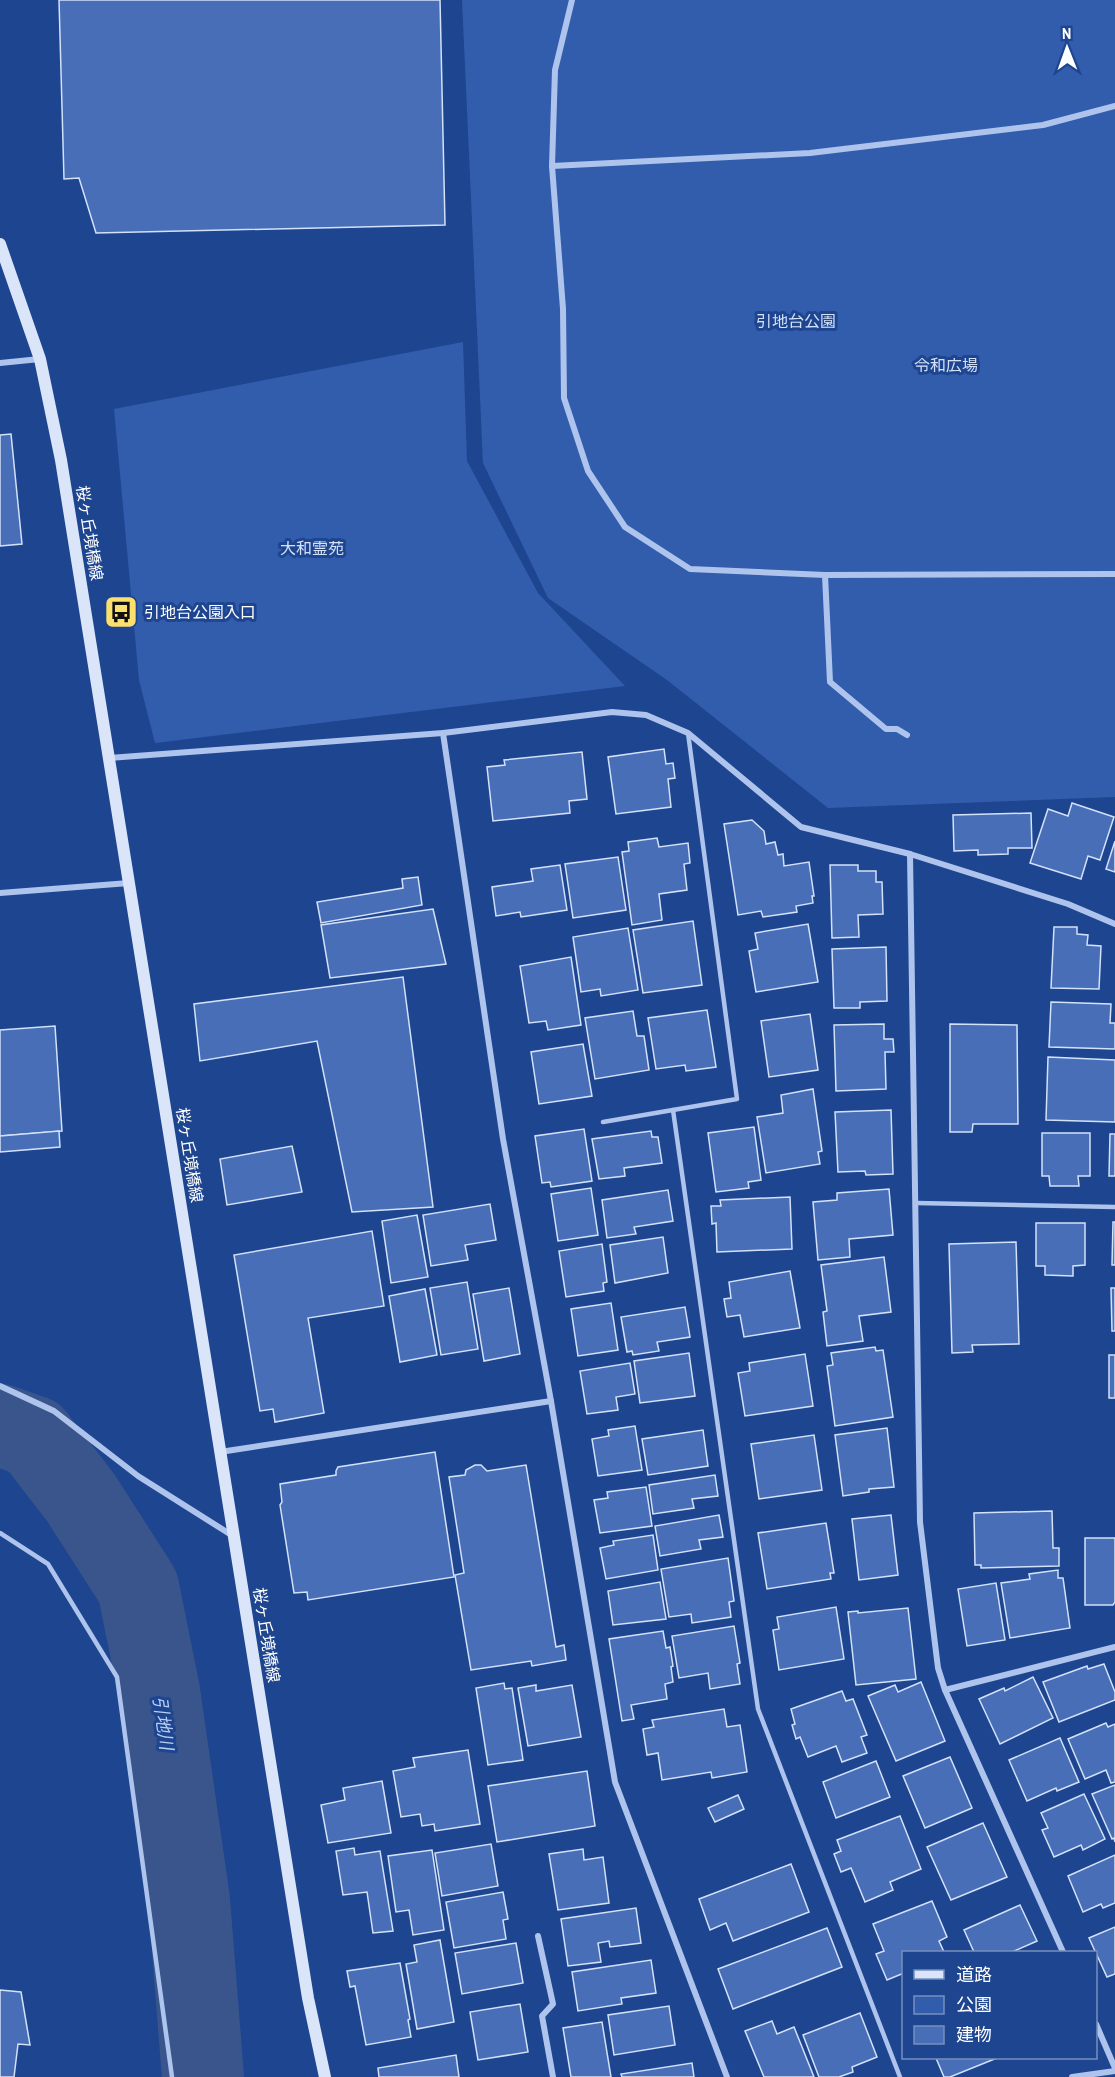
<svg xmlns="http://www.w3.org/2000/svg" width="1115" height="2077" font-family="'Archivo Narrow','Noto Sans JP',sans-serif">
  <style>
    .green { fill: #325dad }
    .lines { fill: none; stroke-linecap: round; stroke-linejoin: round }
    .river { stroke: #39558b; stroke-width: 82 }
    .building { fill: #476eb7; stroke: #d3e1f9; stroke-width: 1.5 }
    .lane { stroke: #aec4ed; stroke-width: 4.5 }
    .street { stroke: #aec4ed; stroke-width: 6 }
    .secondary { stroke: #dae5fa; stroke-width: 12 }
    .labels { text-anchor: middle; stroke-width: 6; stroke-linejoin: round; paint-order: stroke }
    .park-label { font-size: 16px; fill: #d3e1f9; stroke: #1e458f }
    .street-label { font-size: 16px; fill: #fff; stroke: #1e458f }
    .poi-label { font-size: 16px; fill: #fff; stroke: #1e458f; text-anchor: start }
    .water-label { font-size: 18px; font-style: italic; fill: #bacff4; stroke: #1e458f }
  </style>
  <rect width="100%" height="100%" fill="#1e458f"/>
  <g class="green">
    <path d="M462,0H1115V797L828,808L667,680L548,598L483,463Z"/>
    <path d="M463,342L467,461L538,593L625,686L155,743L139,680L114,409Z"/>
  </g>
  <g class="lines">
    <path class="river" d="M0,1425L34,1437L81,1498L138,1587L159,1691L189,1900L203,2077"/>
  </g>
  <g class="building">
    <path d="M59,0H440L445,225L96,233L79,178L64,179Z"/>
    <path d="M11,434L22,544L0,546V435Z"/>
    <path d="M664,749L666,764L673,763L675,778L668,779L671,807L616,814L608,757Z"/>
    <path d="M582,752L587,799L569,801L570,813L493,821L487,767L505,765L504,760Z"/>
    <path d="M1072,803L1114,817L1100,860L1088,856L1081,879L1030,863L1048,809L1068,816Z"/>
    <path d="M1031,813L1032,848H1008V854L978,855V850L954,851L953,815Z"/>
    <path d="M752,820L764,831L766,844L775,842L778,855L783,854L784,866L809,862L814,896H812L813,903L796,906L797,912L763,917L761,911L738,915L724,824Z"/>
    <path d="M657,838L659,847L688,843L690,863L684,864L687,890L659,894L662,920L632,925L622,852L629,851L628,842Z"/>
    <path d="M1115,841V872L1106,869Z"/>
    <path d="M618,857L626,910L573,918L565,864Z"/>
    <path d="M560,865L567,910L521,917L520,912L496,916L492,887L533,881L531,869Z"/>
    <path d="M830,865H858V871H876V882H882L883,914L858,915L859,937L832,938Z"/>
    <path d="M418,877L422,905L321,923L317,902L403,888L402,879Z"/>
    <path d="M433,909L446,964L330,978L321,925Z"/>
    <path d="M693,921L702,985L643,993L633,930Z"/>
    <path d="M808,924L818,982L756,992L749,951L758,949L755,933Z"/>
    <path d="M1054,927H1077V934L1088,935L1087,945L1101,946L1099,989L1051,988Z"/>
    <path d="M628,928L638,990L601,996L600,989L581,992L573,937Z"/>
    <path d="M886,947L887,1001L860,1002V1008H834L832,949Z"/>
    <path d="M571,957L581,1025L548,1030L546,1021L529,1023L520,966Z"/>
    <path d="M403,977L433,1207L352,1212L317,1041L200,1061L194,1004Z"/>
    <path d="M1051,1002L1111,1004L1110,1023H1115V1049L1049,1047Z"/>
    <path d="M707,1010L716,1067L686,1071L685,1065L656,1069L648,1018Z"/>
    <path d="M633,1011L637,1036H644L649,1070L595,1079L585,1018Z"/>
    <path d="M810,1014L818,1070L769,1077L761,1021Z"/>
    <path d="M884,1024V1039H893L894,1052H885L886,1089L836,1091L834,1025Z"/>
    <path d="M950,1024L1017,1025L1018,1124H973L972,1132H950Z"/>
    <path d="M55,1026L62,1131L0,1136V1030Z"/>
    <path d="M583,1044L592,1096L539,1104L531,1052Z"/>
    <path d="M1048,1057L1115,1060V1122L1046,1120Z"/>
    <path d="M813,1089L822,1151L818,1152L820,1164L766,1173L757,1117L783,1113L781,1095Z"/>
    <path d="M891,1110L893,1174L866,1175L865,1171L838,1172L835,1112Z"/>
    <path d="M754,1127L761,1180L748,1182L749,1188L716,1192L708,1133Z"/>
    <path d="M584,1129L592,1181L551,1187L550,1182L542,1183L535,1136Z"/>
    <path d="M59,1131L60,1147L0,1152V1136Z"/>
    <path d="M651,1131L652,1137H658L662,1163L624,1168L625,1176L599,1179L592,1139Z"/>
    <path d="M1042,1133H1090V1176H1078L1079,1186H1050L1049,1176H1042Z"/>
    <path d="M1110,1134H1115V1176H1109Z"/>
    <path d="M292,1146L302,1192L227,1205L220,1159Z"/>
    <path d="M591,1188L598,1235L558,1241L551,1194Z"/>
    <path d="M889,1189L893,1235L849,1239L850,1257L818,1260L813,1202L837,1200V1193Z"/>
    <path d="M668,1190L673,1221L634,1227L636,1234L607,1238L602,1200Z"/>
    <path d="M790,1197L792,1249L717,1252L716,1223L712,1224L711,1206H721L720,1200Z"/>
    <path d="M490,1204L496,1240L465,1245L468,1260L431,1266L423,1215Z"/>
    <path d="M417,1215L428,1277L391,1283L382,1221Z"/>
    <path d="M1113,1222H1115V1265H1112Z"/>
    <path d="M1036,1223H1085V1265L1073,1266V1276L1045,1275V1266H1036Z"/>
    <path d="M372,1231L384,1306L308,1318L324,1413L275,1422L273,1409L260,1411L234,1255Z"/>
    <path d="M663,1237L668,1273L615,1283L610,1245Z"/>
    <path d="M1016,1242L1019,1344L972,1345L973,1352L952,1353L949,1244Z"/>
    <path d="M602,1244L607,1282L603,1283L604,1291L566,1297L559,1251Z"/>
    <path d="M884,1257L891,1312L859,1316L863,1341L827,1346L823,1312L827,1311L821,1265Z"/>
    <path d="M790,1271L800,1328L744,1337L740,1315L727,1317L724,1299L731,1298L729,1282Z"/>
    <path d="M467,1282L478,1349L441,1355L430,1288Z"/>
    <path d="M509,1288L520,1354L484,1361L473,1294Z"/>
    <path d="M1111,1288H1115V1331H1112Z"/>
    <path d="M425,1289L437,1355L400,1362L389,1296Z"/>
    <path d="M611,1303L618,1350L578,1356L571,1309Z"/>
    <path d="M685,1307L690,1337L657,1342L659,1351L633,1355L632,1351L627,1352L621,1317Z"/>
    <path d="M875,1347L876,1351L883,1350L893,1417L835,1426L827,1366L833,1365L831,1353Z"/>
    <path d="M689,1353L695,1396L640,1403L634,1361Z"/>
    <path d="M805,1354L813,1406L745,1416L738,1373L750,1371L749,1363Z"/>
    <rect x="1109" y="1355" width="6" height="43"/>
    <path d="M630,1363L635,1394L616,1397L618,1410L587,1414L580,1371Z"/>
    <path d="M635,1426L642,1470L598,1476L592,1439L609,1436L608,1430Z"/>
    <path d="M887,1428L894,1487L869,1489V1492L843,1496L835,1435Z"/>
    <path d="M703,1430L708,1466L648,1475L642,1439Z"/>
    <path d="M814,1435L822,1490L759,1499L751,1444Z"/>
    <path d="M435,1452L454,1577L308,1600L307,1592L294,1593L280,1505L282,1502L280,1484L336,1475V1471L338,1467Z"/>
    <path d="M475,1465H481L487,1471L526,1465L556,1647L564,1645L566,1660L532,1666L531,1661L471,1670L455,1575L464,1573L449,1477L465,1475L466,1470Z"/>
    <path d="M715,1475L718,1496L692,1499L694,1508L653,1514L649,1485Z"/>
    <path d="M646,1487L652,1526L600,1533L594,1500L608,1498L607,1492Z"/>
    <path d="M1052,1511L1053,1548H1059V1566L981,1568V1565H975L974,1513Z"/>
    <path d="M719,1515L723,1537L699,1540L701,1549L660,1556L655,1526Z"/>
    <path d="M891,1515L898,1575L859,1580L852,1519Z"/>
    <path d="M826,1523L834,1573H830L831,1579L767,1589L758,1533Z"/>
    <path d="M653,1535L658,1570L606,1579L600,1548L614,1545L613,1541Z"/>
    <path d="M1085,1538H1115V1602L1113,1605H1085Z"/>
    <path d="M728,1558L734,1601L729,1602L731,1617L692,1623L691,1614L669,1617L661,1569Z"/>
    <path d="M1058,1570V1578H1063L1070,1628L1010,1638L1001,1583L1030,1579L1029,1574Z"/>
    <path d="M660,1582L666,1619L613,1625L608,1591Z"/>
    <path d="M996,1583L1005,1640L967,1646L958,1589Z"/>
    <path d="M836,1607L844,1659L779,1670L773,1630L779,1629L777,1617Z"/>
    <path d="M908,1608L916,1679L856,1685L848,1612L858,1611V1613Z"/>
    <path d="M734,1626L740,1663L737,1664L740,1684L710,1689L708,1673L679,1678L672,1636Z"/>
    <path d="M663,1631L666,1648L670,1647L673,1666L671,1667L673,1682L665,1684L667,1699L631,1705L634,1719L622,1721L609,1639Z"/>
    <path d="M1104,1664L1115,1692V1700L1059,1722L1043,1682L1087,1666L1088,1669Z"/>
    <path d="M1033,1677L1053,1718L1000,1744L979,1699L1004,1688L1005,1691Z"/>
    <path d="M921,1682L945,1741L896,1761L868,1696L895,1685L898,1692Z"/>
    <path d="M504,1683L505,1689L512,1688L523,1760L488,1765L476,1688Z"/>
    <path d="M536,1685V1691L572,1685L581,1737L528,1746L518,1688Z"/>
    <path d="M842,1691L846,1701L853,1699L867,1735L861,1737L867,1753L842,1762L836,1746L808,1757L800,1737L796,1739L792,1725L795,1724L791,1709Z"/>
    <path d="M724,1709L727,1727L740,1725L747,1772L712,1778L711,1772L662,1780L658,1753L647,1755L643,1729L654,1727L652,1720Z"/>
    <path d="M1106,1723L1108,1727L1115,1724V1782L1111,1783L1106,1770L1085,1779L1068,1739Z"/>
    <path d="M1060,1738L1079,1782L1057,1791L1056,1788L1027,1801L1009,1760Z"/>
    <path d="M468,1750L480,1824L435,1831L434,1824L422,1826L420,1814L401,1817L393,1771L415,1767L413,1758Z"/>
    <path d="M950,1757L972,1808L925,1828L903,1776Z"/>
    <path d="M876,1761L890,1797L836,1818L823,1782Z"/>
    <path d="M587,1771L595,1826L497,1842L488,1786Z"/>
    <path d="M382,1781L391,1833L328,1843L321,1805L345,1800L343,1788Z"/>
    <path d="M1115,1785V1842L1114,1838L1112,1839L1092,1794Z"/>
    <path d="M1084,1794L1105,1839L1083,1850L1081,1845L1054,1857L1042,1830L1048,1828L1041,1813Z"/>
    <path d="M738,1795L744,1809L715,1822L708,1808Z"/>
    <path d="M900,1816L921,1869L890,1882L893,1890L865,1902L851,1868L841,1872L834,1854L841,1851L837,1840Z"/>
    <path d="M983,1823L1007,1877L951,1900L927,1847Z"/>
    <path d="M491,1844L498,1886L442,1896L435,1853Z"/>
    <path d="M354,1848L355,1855L380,1851L393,1931L373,1933L367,1892L343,1895L336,1851Z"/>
    <path d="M583,1849L584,1860L603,1857L609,1903L558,1910L549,1854Z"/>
    <path d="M432,1850L444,1930L413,1935L409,1910L396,1912L388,1856Z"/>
    <path d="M1115,1855V1903L1103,1908L1101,1904L1083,1912L1068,1876Z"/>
    <path d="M791,1864L809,1912L733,1941L726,1923L710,1930L699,1899Z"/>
    <path d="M503,1892L508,1919L503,1920L506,1939L454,1948L446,1902Z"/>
    <path d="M932,1901L947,1937L939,1941L944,1952H904V1973L887,1980L876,1954L884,1951L873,1924Z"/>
    <path d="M1020,1905L1037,1941L1012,1952H974L964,1930Z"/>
    <path d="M636,1908L641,1943L610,1947L609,1941L598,1943L601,1962L568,1966L561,1919Z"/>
    <path d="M1115,1927V1974L1107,1977L1089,1938Z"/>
    <path d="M827,1928L842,1967L733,2009L718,1969Z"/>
    <path d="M440,1940L454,2022L417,2029L406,1964L417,1962L414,1945Z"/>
    <path d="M516,1943L523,1983L462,1994L455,1953Z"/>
    <path d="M651,1960L656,1993L621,1998L622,2004L578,2011L572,1972Z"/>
    <path d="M400,1963L410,2019L408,2020L411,2037L366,2045L355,1986L350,1987L347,1971Z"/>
    <path d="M0,1990L21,1992L30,2045L18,2044L14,2077H0Z"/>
    <path d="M520,2004L528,2052L478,2060L470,2012Z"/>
    <path d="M669,2006L675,2045L614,2055L608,2015Z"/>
    <path d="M860,2013L877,2057L852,2067L853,2072L839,2077H819L803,2035Z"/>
    <path d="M772,2021L777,2034L794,2027L814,2077H764L745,2031Z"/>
    <path d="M602,2022L611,2077H571L563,2028Z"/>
    <path d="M456,2055L459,2077H379L378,2068Z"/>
    <path d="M936,2058H997L950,2077H944Z"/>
    <path d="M692,2063L694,2077H622L621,2074Z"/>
  </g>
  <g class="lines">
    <g class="lane">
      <path d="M673,1110L758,1709L900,2077"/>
      <path d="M603,1122L737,1099L688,733"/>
      <path d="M916,1203L1115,1207"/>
      <path d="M0,1533L48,1564L117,1677L172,2077"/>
    </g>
    <g class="street">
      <path d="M572,0L555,70L552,166L563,309L564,398L588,471L625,527L690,569L825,575L1115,574"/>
      <path d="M552,166L810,153L1043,125L1115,106"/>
      <path d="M0,363L40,359"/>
      <path d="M825,575L830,682L886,729H897L907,735"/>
      <path d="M443,733L503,1139L551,1401L615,1782L727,2077"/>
      <path d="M109,758L443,733L612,712L646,715L688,733L801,827L910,854L1068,904L1115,924"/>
      <path d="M910,854L920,1522L938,1668L945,1690L1063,1952"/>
      <path d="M0,893L129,883"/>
      <path d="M0,1386L54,1411L138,1476L233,1536"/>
      <path d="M220,1452L551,1401"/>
      <path d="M945,1690L1115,1647"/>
      <path d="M538,1936L553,2004L542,2016L553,2077"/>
      <path d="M1096,2024L1115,2068"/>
      <path d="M1072,2077L1115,2071"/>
    </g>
    <path class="secondary" d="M0,244L40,359L61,460L308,1998L325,2077"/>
  </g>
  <defs>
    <symbol id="bus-square" viewBox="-11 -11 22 22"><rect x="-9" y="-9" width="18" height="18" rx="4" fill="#fbe06d" stroke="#1e458f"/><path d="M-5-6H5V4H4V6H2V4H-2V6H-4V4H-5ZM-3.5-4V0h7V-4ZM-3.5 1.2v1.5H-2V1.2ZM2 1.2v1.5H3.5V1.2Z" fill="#111"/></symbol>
  </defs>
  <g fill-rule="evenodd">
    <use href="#bus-square" x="102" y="593" width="38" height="38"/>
  </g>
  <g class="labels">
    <g class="park-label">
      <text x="796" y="327">引地台公園</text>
      <text x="946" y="371">令和広場</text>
      <text x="312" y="554">大和霊苑</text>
    </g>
    <g class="street-label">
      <text transform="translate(90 533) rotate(81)" y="6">桜ヶ丘境橋線</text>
      <text transform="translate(190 1155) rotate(81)" y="6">桜ヶ丘境橋線</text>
      <text transform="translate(267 1635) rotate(81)" y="6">桜ヶ丘境橋線</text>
    </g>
    <g class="poi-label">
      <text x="144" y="618">引地台公園入口</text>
    </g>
    <g class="water-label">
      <text transform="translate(163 1723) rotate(82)" y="6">引地川</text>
    </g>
  </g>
  <rect x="902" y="1951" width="195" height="108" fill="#1e458f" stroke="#788fbc" stroke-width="1.5"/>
  <rect x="914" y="1970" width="30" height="9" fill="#dae5fa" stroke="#788fbc" stroke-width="1.5"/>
  <text x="956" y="1981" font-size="18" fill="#ffffff">道路</text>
  <rect x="914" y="1996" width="30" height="18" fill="#325dad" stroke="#788fbc" stroke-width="1.5"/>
  <text x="956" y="2011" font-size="18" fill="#ffffff">公園</text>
  <rect x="914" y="2026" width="30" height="18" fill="#476eb7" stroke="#788fbc" stroke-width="1.5"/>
  <text x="956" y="2041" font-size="18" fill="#ffffff">建物</text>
  <g transform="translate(1067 48) rotate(359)" stroke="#1e458f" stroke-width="4.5" paint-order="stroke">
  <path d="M0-4.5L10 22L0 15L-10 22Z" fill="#ffffff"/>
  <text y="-9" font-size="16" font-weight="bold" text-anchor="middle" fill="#ffffff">N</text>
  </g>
</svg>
